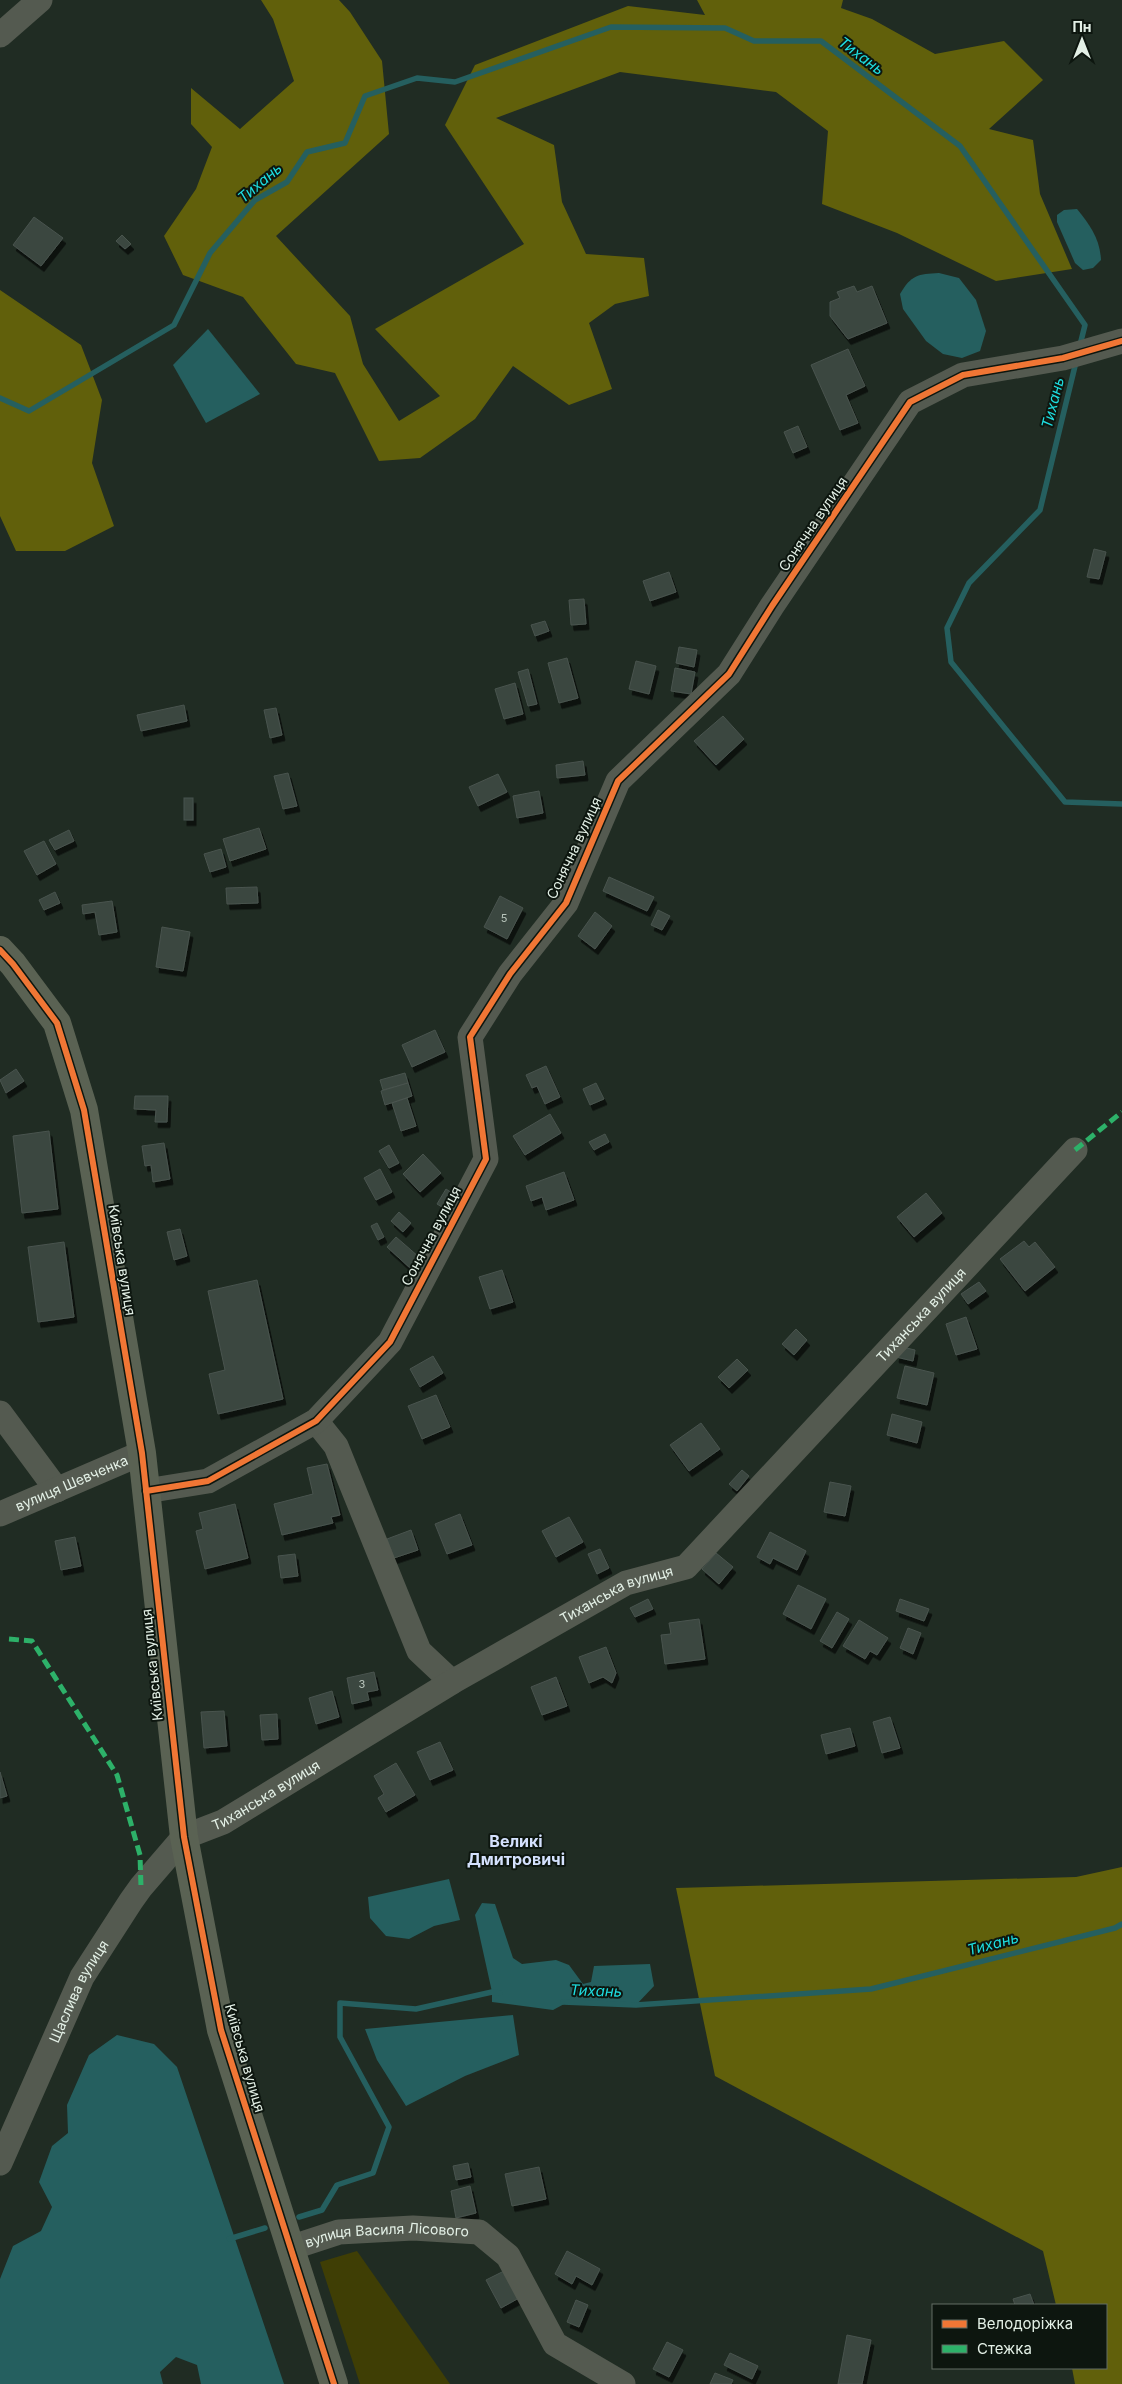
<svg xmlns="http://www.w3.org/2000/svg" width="1122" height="2384" font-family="Inter,sans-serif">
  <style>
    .green { fill: #3f3e05 }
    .forest { fill: #61600b }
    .water { fill: #255f5f }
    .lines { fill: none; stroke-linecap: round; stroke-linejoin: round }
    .stream { stroke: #255f5f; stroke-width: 5.5 }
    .building { fill: #3b4640; stroke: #49544e; filter: url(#shadow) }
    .minor { stroke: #545a50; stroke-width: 25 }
    .major { stroke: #5a6253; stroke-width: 28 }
    .quiet { stroke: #2db169; stroke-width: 5; stroke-dasharray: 10 5; stroke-linecap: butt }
    .cycleway-casing { stroke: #0d160f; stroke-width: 9 }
    .cycleway { stroke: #f07635; stroke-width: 6 }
    .labels { text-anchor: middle; stroke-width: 4; stroke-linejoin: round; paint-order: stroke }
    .number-label { font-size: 11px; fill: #b9c6bc }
    .street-label { font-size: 14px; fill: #e3f0e6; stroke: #0d160f }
    .water-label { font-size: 15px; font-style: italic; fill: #1edee1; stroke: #0d160f }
    .quarter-label { font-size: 16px; font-weight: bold; fill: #d4e1fd; stroke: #0d160f }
  </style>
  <defs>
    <filter id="shadow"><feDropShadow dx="3" dy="5.5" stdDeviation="0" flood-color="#0009"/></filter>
  </defs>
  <rect width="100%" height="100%" fill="#202c23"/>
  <path class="green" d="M357,2251L450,2384H360L320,2262Z"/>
  <g class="forest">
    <path d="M261,0H339L350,12L382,61L389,134L276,236L350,316L363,364L399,421L440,396L375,329L524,244L445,125L475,65L628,6L705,15L697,0H843L841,8L872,19L935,54L1004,41L1043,80L989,129L1033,140L1040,194L1072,269L996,281L897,233L822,204L828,131L776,92L620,72L496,118L554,145L562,202L586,254L644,258L649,296L615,304L589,323L612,389L569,405L513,366L475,419L420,458L379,461L335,373L296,364L243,297L183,275L164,236L196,189L212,147L191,124V88L240,129L294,81L273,19Z"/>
    <path d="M0,290L81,345L102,400L92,463L114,526L65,551H16L0,516Z"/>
    <path d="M1122,1867V2384H1075L1072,2368H1106V2305H1056L1043,2251L715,2076L676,1888L1076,1877Z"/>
  </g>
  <g class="water">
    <path d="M1077,209C1090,225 1100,239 1101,260L1093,268L1083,270L1075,263L1057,222V215L1064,210Z"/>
    <path d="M939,273L959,278L976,300L986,331L980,351L962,358L943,354L926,341L903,309L900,294C911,275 918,274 939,273Z"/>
    <path d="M208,329L260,394L206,423L173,365Z"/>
    <path d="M449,1879L460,1920L434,1926L409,1939L386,1936L370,1918L368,1897Z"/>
    <path d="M482,1903L495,1904L513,1958L522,1964L556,1960L569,1965L583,1984L591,1982L594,1966L650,1964L654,1986L636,2005L566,2003L553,2010L492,2002V1992L475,1915Z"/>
    <path d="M513,2015L519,2055L465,2076L406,2106L377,2060L365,2029Z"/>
    <path d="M117,2035L154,2044L177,2067L284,2384H201L197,2365L176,2357L160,2372L163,2384H0V2279L13,2246L41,2231L52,2207L39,2182L52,2146L68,2133L67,2105L89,2055Z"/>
  </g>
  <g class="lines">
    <g class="stream">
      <path d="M1076,362L1040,510L969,583L947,628L951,662L1065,802L1122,804"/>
      <path d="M0,398L29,411L174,325L210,253L255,200L287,182L307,152L345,143L365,96L417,78L455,82L611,27L725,28L754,41H821L960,146L1085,325L1080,345"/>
      <path d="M563,2002L636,2005L871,1989L1115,1928L1122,1924"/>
      <path d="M299,2217L322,2210L337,2185L373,2173L389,2127L340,2037V2003L416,2009L492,1992L500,1993"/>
      <path d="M229,2239L265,2228"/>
    </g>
  </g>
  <g class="building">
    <path d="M34,217L63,238L41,266L13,245Z"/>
    <path d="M122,235L131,244L125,249L116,241Z"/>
    <path d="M854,286L857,292L872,286L887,323L848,339L830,316V302L840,298L837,292Z"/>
    <path d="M848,349L865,386L846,395L858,423L840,430L811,365Z"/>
    <path d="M798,426L807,447L793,453L784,432Z"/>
    <path d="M1094,549L1106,552L1099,579L1087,577Z"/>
    <path d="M669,572L676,592L650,601L643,581Z"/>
    <path d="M584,599L586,624L571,625L569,600Z"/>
    <path d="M545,621L549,631L535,636L531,625Z"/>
    <path d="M679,647L697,650L694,667L676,663Z"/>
    <path d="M567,658L578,698L559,703L548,663Z"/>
    <path d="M636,661L656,666L649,694L629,689Z"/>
    <path d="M675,668L695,672L691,694L671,691Z"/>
    <path d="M528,669L537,704L528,706L518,672Z"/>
    <path d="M515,683L523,714L504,719L495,689Z"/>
    <path d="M184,705L187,721L141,731L137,715Z"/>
    <path d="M276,708L282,735L270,738L264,710Z"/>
    <path d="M723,716L744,739L716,765L694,741Z"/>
    <path d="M583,761L585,775L557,778L556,765Z"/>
    <path d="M288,773L297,806L283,809L274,776Z"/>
    <path d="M498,774L507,792L478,806L469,787Z"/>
    <path d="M539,791L543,813L517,818L513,796Z"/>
    <rect x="184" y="798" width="9" height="22"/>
    <path d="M259,828L266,849L230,861L223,839Z"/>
    <path d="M69,830L74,841L55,850L49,840Z"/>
    <path d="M44,841L56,864L37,875L24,851Z"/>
    <path d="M221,849L226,867L210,872L204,854Z"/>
    <path d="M609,877L654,897L647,911L603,891Z"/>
    <path d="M257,887L258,903L227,904L226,888Z"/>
    <path d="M55,892L60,903L44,910L39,900Z"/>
    <path d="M500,896L523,908L507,939L484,927Z"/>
    <path d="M112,901L117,932L99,935L95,912L83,914L82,905Z"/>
    <path d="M658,910L670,916L662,930L651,925Z"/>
    <path d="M595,912L612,926L595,949L578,936Z"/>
    <path d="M162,927L190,932L183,971L156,967Z"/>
    <path d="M435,1030L445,1052L412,1067L402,1045Z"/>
    <path d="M546,1066L560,1097L545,1104L537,1086L532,1088L526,1075Z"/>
    <path d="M16,1069L24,1081L6,1093L0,1080Z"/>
    <path d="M405,1073L408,1083L383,1090L380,1080Z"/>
    <path d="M408,1083L412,1096L385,1105L381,1091Z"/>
    <path d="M596,1083L604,1099L590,1105L583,1089Z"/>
    <path d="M135,1096H168L167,1122H155L156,1110L134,1109Z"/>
    <path d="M407,1098L416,1126L401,1131L392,1103Z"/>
    <path d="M550,1114L561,1133L525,1155L513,1136Z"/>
    <path d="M49,1131L58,1209L22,1213L13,1136Z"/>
    <path d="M605,1134L609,1142L594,1150L589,1142Z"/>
    <path d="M164,1143L170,1179L153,1182L151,1165L145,1166L142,1146Z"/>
    <path d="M389,1145L399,1163L389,1168L379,1151Z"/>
    <path d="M423,1154L441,1173L420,1192L403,1174Z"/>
    <path d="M380,1169L392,1192L376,1200L364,1178Z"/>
    <path d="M564,1172L574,1200L546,1210L542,1197L531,1201L526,1186Z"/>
    <path d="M446,1189L461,1199L452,1213L437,1204Z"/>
    <path d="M926,1193L942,1213L914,1237L897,1217Z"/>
    <path d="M399,1212L411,1223L403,1232L391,1221Z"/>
    <path d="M377,1223L384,1237L378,1240L371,1226Z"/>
    <path d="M180,1229L187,1256L174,1260L167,1232Z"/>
    <path d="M396,1237L419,1257L410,1268L387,1247Z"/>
    <path d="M1024,1241L1029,1247L1035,1242L1055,1267L1025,1291L1000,1259Z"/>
    <path d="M64,1242L74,1317L38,1322L28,1247Z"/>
    <path d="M502,1270L513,1302L490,1309L479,1277Z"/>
    <path d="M257,1280L283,1399L218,1414L209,1374L225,1370L208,1291Z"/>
    <path d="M979,1282L986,1291L968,1304L961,1294Z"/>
    <path d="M966,1317L977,1349L956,1355L946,1324Z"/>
    <path d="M796,1329L807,1340L794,1355L782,1344Z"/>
    <path d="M898,1346L915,1350L913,1361L896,1357Z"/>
    <path d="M433,1356L443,1373L420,1387L410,1369Z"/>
    <path d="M737,1359L748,1370L729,1388L718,1377Z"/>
    <path d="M905,1366L934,1373L927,1405L897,1398Z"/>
    <path d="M436,1395L450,1427L422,1439L408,1406Z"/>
    <path d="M892,1414L922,1422L917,1443L887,1435Z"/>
    <path d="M701,1423L720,1449L689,1471L670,1445Z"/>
    <path d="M327,1464L340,1515L331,1517L333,1523L282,1535L274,1504L313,1494L307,1468Z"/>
    <path d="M742,1470L749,1476L737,1491L729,1484Z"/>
    <path d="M830,1482L851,1486L845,1516L824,1512Z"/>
    <path d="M235,1504L248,1558L205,1569L196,1531L203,1529L199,1513Z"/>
    <path d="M460,1514L472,1545L447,1554L435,1524Z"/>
    <path d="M569,1517L583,1542L556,1557L542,1531Z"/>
    <path d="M411,1530L418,1550L394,1558L387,1539Z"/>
    <path d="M770,1532L806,1551L797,1570L773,1558L770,1564L757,1557Z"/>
    <path d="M75,1537L81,1566L61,1570L55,1541Z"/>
    <path d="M600,1549L609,1568L597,1574L588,1554Z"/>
    <path d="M716,1553L733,1567L719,1584L702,1569Z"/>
    <path d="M295,1554L298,1576L281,1578L278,1556Z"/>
    <path d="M798,1585L826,1599L811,1629L783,1614Z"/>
    <path d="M648,1599L653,1609L635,1617L630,1608Z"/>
    <path d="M900,1599L929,1609L924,1621L896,1611Z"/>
    <path d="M837,1612L849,1619L832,1648L820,1641Z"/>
    <path d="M699,1619L705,1659L665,1664L661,1635L671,1634L669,1623Z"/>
    <path d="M859,1620L888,1638L877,1655L870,1651L865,1659L843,1646Z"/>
    <path d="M908,1628L921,1633L913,1654L900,1648Z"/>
    <path d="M606,1647L616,1673L612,1683L603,1677L589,1683L579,1657Z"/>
    <path d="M374,1672L378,1690L367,1692L369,1700L352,1704L347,1678Z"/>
    <path d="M556,1677L567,1706L542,1715L531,1687Z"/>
    <path d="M332,1691L339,1717L316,1724L309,1698Z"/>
    <path d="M224,1711L227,1746L204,1748L201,1712Z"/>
    <path d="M277,1714L278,1739L262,1740L260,1715Z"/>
    <path d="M890,1717L900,1748L882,1753L873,1722Z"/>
    <path d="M850,1728L855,1746L826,1754L821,1735Z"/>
    <path d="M440,1742L453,1770L430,1780L417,1752Z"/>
    <path d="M396,1763L415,1795L386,1812L378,1798L384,1794L374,1776Z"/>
    <path d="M0,1772L7,1796L0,1798Z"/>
    <path d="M468,2163L471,2177L456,2180L453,2166Z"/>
    <path d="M539,2167L546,2199L512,2206L505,2174Z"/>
    <path d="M470,2186L476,2213L456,2218L451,2191Z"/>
    <path d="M567,2251L600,2269L592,2285L576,2276L572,2284L555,2274Z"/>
    <path d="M504,2271L519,2298L501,2308L486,2280Z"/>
    <path d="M1030,2294L1034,2305H1015L1013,2299Z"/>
    <path d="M576,2300L588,2305L579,2327L567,2322Z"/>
    <path d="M847,2335L871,2340L862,2384H838Z"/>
    <path d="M667,2342L683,2350L669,2377L653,2369Z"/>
    <path d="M730,2353L758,2366L752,2379L724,2365Z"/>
    <path d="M715,2373L733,2380L731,2384H710Z"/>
  </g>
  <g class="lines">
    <g class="minor">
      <path d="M0,35L40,0"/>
      <path d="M0,1413L57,1490"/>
      <path d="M316,1421L336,1446L419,1651L452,1682"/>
      <path d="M146,1491L208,1481L316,1421L390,1342L486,1159L470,1037L510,974L566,903L618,781L729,674L772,606L910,402L963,375L1063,358L1122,341"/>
      <path id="s1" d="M0,1514L142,1453"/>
      <path id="s2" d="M0,2163L82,1977L131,1901L141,1887L184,1837L223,1822L452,1682L626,1583L686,1567L1075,1150"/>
      <path id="s3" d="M290,2248L339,2232L413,2228L479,2232L508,2256L555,2344L623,2384"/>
    </g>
    <path class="major" d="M0,950L13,964L57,1023L84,1110L142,1453L184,1837L221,2030L334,2384"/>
    <g class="quiet">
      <path d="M1075,1150L1122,1112"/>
      <path d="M9,1639L32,1641L117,1775L140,1855L141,1887"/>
    </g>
    <defs>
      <g id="cycleway">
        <path d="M0,950L13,964L57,1023L84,1110L142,1453L184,1837L221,2030L334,2384"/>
        <path d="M146,1491L208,1481L316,1421L390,1342L486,1159L470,1037L510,974L566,903L618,781L729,674L772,606L910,402L963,375L1063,358L1122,341"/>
      </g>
    </defs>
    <use href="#cycleway" class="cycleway-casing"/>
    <use href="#cycleway" class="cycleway"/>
  </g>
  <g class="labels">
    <g class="number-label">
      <text x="504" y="922">5</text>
      <text x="362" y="1688">3</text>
    </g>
    <g class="street-label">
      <text transform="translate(813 524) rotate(-56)" y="5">Сонячна вулиця</text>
      <text transform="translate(574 848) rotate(-65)" y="5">Сонячна вулиця</text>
      <text transform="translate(431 1236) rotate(-62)" y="5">Сонячна вулиця</text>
      <text transform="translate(122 1260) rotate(81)" y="5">Київська вулиця</text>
      <text dy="5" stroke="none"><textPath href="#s2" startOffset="1294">Тиханська вулиця</textPath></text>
      <text dy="5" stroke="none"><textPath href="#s1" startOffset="78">вулиця Шевченка</textPath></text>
      <text dy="5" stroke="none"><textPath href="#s2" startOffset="874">Тиханська вулиця</textPath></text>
      <text transform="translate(152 1665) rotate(-96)" y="5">Київська вулиця</text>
      <text dy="5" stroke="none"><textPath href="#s2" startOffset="469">Тиханська вулиця</textPath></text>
      <text dy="5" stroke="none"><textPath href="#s2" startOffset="189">Щаслива вулиця</textPath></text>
      <text transform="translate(245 2058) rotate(74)" y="5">Київська вулиця</text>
      <text dy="5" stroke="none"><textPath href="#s3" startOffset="99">вулиця Василя Лісового</textPath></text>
    </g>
    <g class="water-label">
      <text transform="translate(861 56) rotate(37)" y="5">Тихань</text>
      <text transform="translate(260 183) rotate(-40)" y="5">Тихань</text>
      <text transform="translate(1053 403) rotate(-76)" y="5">Тихань</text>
      <text transform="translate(993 1944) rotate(-15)" y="5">Тихань</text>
      <text transform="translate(596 1991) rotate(2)" y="5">Тихань</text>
    </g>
    <g class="quarter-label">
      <text x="516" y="1847">Великі<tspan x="516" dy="18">Дмитровичі</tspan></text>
    </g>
  </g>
  <rect x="932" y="2304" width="175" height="65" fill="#0d160f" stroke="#636d65"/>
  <rect x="942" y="2320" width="25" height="8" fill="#f07635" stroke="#636d65"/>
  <text x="977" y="2329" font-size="15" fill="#e3f0e6">Велодоріжка</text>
  <rect x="942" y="2345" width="25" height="8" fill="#2db169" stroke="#636d65"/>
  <text x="977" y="2354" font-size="15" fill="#e3f0e6">Стежка</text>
  <g transform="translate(1082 40)" stroke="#0d160f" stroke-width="4" paint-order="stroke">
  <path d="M0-4L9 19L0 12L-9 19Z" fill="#e3f0e6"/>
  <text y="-8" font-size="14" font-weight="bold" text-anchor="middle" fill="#e3f0e6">Пн</text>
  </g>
</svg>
